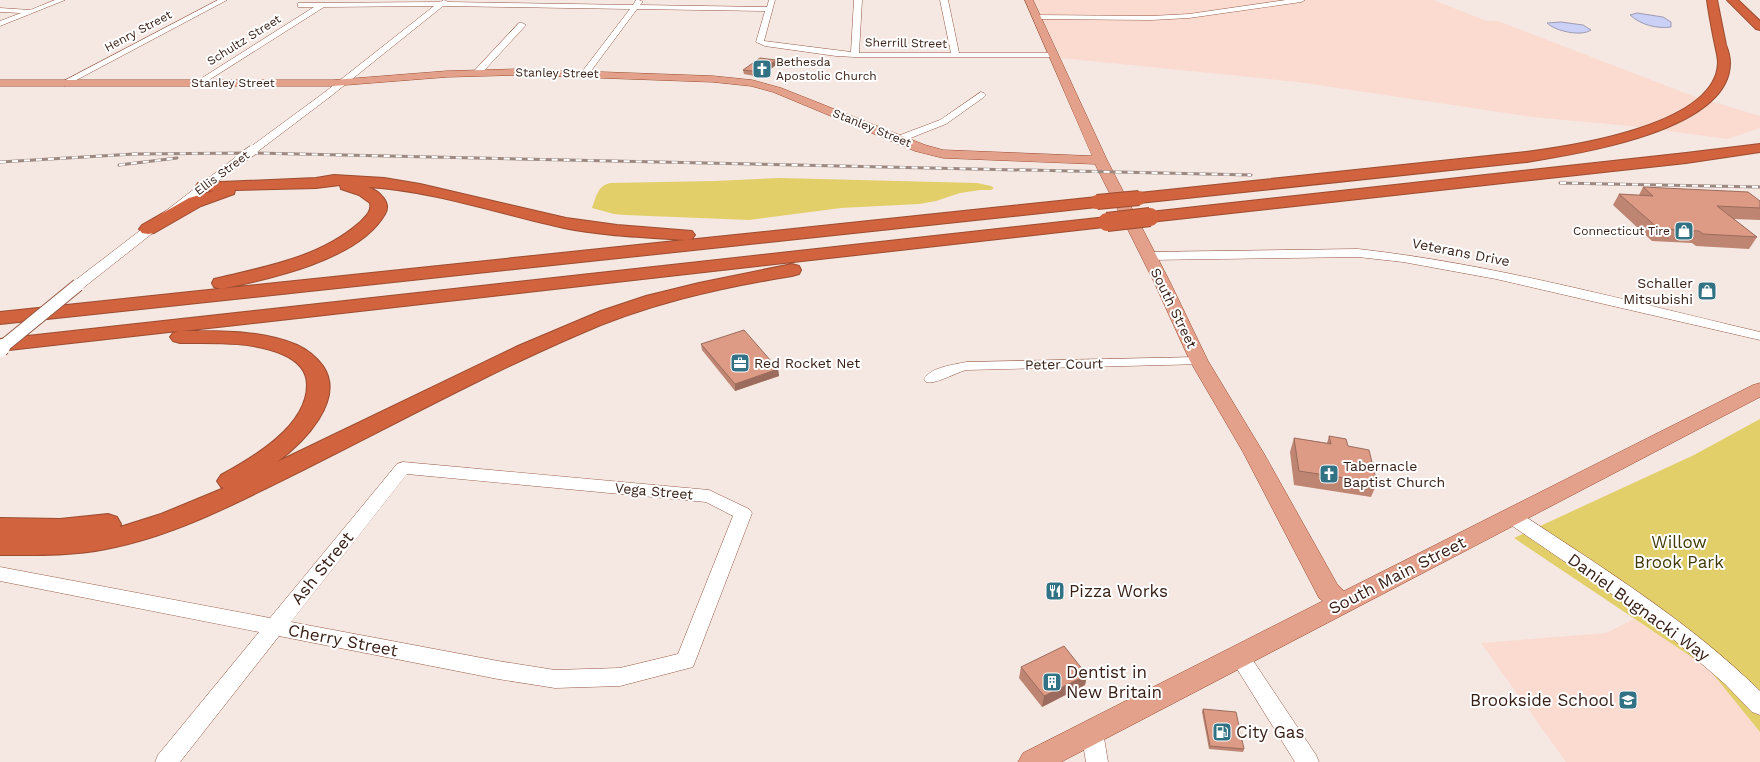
<svg xmlns="http://www.w3.org/2000/svg" width="1760" height="762" font-family="'Work Sans',sans-serif">
  <style>
    .built { fill: #fbdbd0 }
    .green { fill: #e2cf6a }
    .water { fill: #cad0f6; stroke: #9e9bb3 }
    .lines { fill: none; stroke-linecap: round; stroke-linejoin: round }
    .minor-casing { stroke: #965a46; stroke-width: 1 }
    .major-casing { stroke: #9c4c30; stroke-width: 1 }
    .highway-casing { stroke: #9c4c30; stroke-width: 2 }
    .minor { fill: #fff; fill-rule: evenodd }
    .major { fill: #e3a18b; fill-rule: evenodd }
    .highway { fill: #d1633e; fill-rule: evenodd }
    .rail-casing { stroke: #9b8881; stroke-width: 3 }
    .rail { stroke: #fff; stroke-width: 2; stroke-dasharray: 6; stroke-linecap: butt }
    .minor-bridge-far2-casing { stroke: #965a46; stroke-width: 11; stroke-linecap: butt }
    .minor-bridge-far1-casing { stroke: #965a46; stroke-width: 14; stroke-linecap: butt }
    .minor-bridge-casing { stroke: #965a46; stroke-width: 18; stroke-linecap: butt }
    .highway-bridge-far1-casing { stroke: #9c4c30; stroke-width: 16; stroke-linecap: butt }
    .highway-bridge-casing { stroke: #9c4c30; stroke-width: 20; stroke-linecap: butt }
    .minor-bridge-far2 { stroke: #fff; stroke-width: 10 }
    .minor-bridge-far1 { stroke: #fff; stroke-width: 12 }
    .minor-bridge { stroke: #fff; stroke-width: 16 }
    .highway-bridge-far1 { stroke: #d1633e; stroke-width: 14 }
    .highway-bridge { stroke: #d1633e; stroke-width: 18 }
    .wall { fill: #be8572 }
    .shaded-wall { fill: #9b6c5d }
    .building { fill: #dd9b85; stroke: #9b6c5d }
    .labels { text-anchor: middle; stroke-width: 4; stroke-linejoin: round; paint-order: stroke }
    .far-street-label { font-size: 12px; fill: #392017; stroke: #fff }
    .far-poi-label { font-size: 12px; fill: #392017; stroke: #fff; text-anchor: start }
    .street-label { font-size: 14px; fill: #392017; stroke: #fff }
    .poi-label { font-size: 14px; fill: #392017; stroke: #fff; text-anchor: start }
    .near-park-label { font-size: 17px; fill: #413807; stroke: #fff }
    .near-street-label { font-size: 17px; fill: #392017; stroke: #fff }
    .near-poi-label { font-size: 17px; fill: #392017; stroke: #fff; text-anchor: start }
  </style>
  <rect width="100%" height="100%" fill="#f5e7e2"/>
  <g class="built">
    <path d="M1034,0H1433L1487,21H1498L1693,96L1760,116V128L1728,139L1630,126L1532,117L1298,82L1061,58Z"/>
    <path d="M1634,619L1708,668L1760,732V762H1566L1481,643L1606,633Z"/>
  </g>
  <g class="green">
    <path d="M780,178L977,183L991,186L994,188L991,190H980L960,193L936,201L919,204L841,208L749,220L625,215L614,214L592,208C596,198 597,186 610,183L715,181Z"/>
    <path d="M1760,419V732L1708,668L1514,538L1694,455Z"/>
  </g>
  <g class="water">
    <path d="M1637,13L1663,17L1671,22V27C1657,29 1641,25 1630,15Z"/>
    <path d="M1561,22L1583,25L1591,30C1581,37 1555,31 1547,23Z"/>
  </g>
  <g class="lines">
    <defs>
      <g id="minor">
        <path d="M55,0H65L0,26V21L21,13L0,12V8L30,10Z"/>
        <path d="M218,0H227L67,85L64,86L60,83Z"/>
        <path d="M444,0L448,2L633,5L636,0H639L643,2L640,5L767,7L769,0H775L764,41L851,52L854,0H862L859,53H951L940,0H948L959,53H1054L1058,55L1054,57H855L836,56L765,46L756,42L765,11L637,9L588,75L585,76L581,73L630,9L443,6L331,96L257,152L253,153L248,150L249,148L325,92L434,6L324,7L201,85L198,86L194,83L314,7H298V3L440,2Z"/>
        <path d="M1286,0H1305L1301,2L1189,18L1151,20L1036,19L1032,17L1036,15L1151,16L1189,14Z"/>
        <path d="M519,23H522L526,25L480,75H474L473,73L474,71Z"/>
        <path d="M981,92L984,93L986,95L984,97L946,124L903,141H895L894,139L895,137L940,120Z"/>
        <path d="M240,156L244,157L245,159L244,161L83,288H73L72,285L73,282L236,157Z"/>
        <path d="M1358,249C1494,264 1627,301 1760,332V340L1496,279L1403,262L1358,257L1149,260L1145,259L1143,256L1145,253L1149,252Z"/>
        <path d="M1199,357L1204,358L1206,361L1204,364L966,370C955,373 935,385 926,382L924,379C931,367 953,365 966,362Z"/>
        <path d="M403,462L709,490L749,509L752,513L693,667L620,686L555,688L498,679L279,636L180,762H155L158,755L259,632L0,581V567L270,618L397,464ZM407,474L706,502L733,516L678,654L620,668L555,670L498,661L291,622Z"/>
        <path d="M1511,510L1517,511C1601,567 1688,620 1760,691V715L1752,712L1725,684L1666,633L1602,587L1505,521L1502,516L1505,511Z"/>
        <path d="M1239,647L1246,650L1316,755L1319,762H1295L1229,656L1232,650Z"/>
        <path d="M1092,722L1100,725L1103,732L1108,762H1086L1081,732L1084,725Z"/>
      </g>
      <path id="major" d="M1025,0H1033L1107,160L1170,282L1208,361L1263,452L1337,584L1344,591L1753,385L1760,383V397L1061,762H1018L1023,753L1323,601L1319,598L1243,452L1190,361L1154,282L1095,164L943,158L915,151L773,92L751,86L713,82L519,75L447,77L333,86H0V80H333L447,71L519,69L713,76L752,80L781,88L925,145L943,150L1092,156Z"/>
      <g id="highway">
        <path d="M1707,0H1717C1720,15 1723,30 1726,45C1728,50 1730,57 1730,63C1730,131 1577,154 1526,162L1139,203L1133,201L1131,198L1133,195L1139,193L1526,152C1573,146 1716,125 1718,63C1718,57 1716,50 1715,45C1712,30 1709,15 1707,0Z"/>
        <path d="M1727,0H1738L1760,21V30L1756,29Z"/>
        <path d="M1760,144V152L1686,163L1150,222L1144,221L1142,217L1144,213L1150,212L1686,153Z"/>
        <path d="M334,175L384,178L420,184L566,218L617,225L692,231L695,235L692,239L687,240L1097,197L1103,198L1105,202L1103,206L1097,207L0,324V312L685,240C645,237 604,236 564,228C500,214 434,191 368,187C379,191 392,202 385,214C359,260 269,279 221,289L214,287L212,283L214,279C264,267 319,258 359,223C365,217 372,212 370,203L359,195L341,189L340,185L316,188L235,190L234,194L201,206L154,233L148,234L142,233L139,229L142,225L189,198L213,191L198,189L196,186L198,183L316,178Z"/>
        <path d="M1107,217L1113,218L1116,222L1113,226L182,331C220,331 262,330 297,345C308,350 316,357 323,366C346,400 303,443 277,462L518,346L601,311L646,296L699,283L792,264L799,266L801,270L799,274L792,276C717,288 644,305 575,336C483,376 393,425 303,470C240,501 176,536 106,549C71,556 36,555 0,555V518L60,519L108,514L117,517L121,524L120,527L161,514L224,488L221,487L217,481L221,475C254,457 307,426 307,385C307,369 296,360 282,354C251,341 213,343 180,343L173,341L170,337L173,333L178,331L0,351V339Z"/>
      </g>
    </defs>
    <use href="#minor" class="minor-casing"/>
    <use href="#major" class="major-casing"/>
    <use href="#highway" class="highway-casing"/>
    <use href="#minor" class="minor"/>
    <use href="#major" class="major"/>
    <use href="#highway" class="highway"/>
    <defs>
      <g id="rail">
        <path d="M0,162L134,154L249,153L1251,175"/>
        <path d="M119,165L177,158"/>
        <path d="M1560,183L1760,187"/>
      </g>
    </defs>
    <use href="#rail" class="rail-casing"/>
    <use href="#rail" class="rail"/>
    <defs>
      <path id="minor-bridge-far2" d="M240,159L253,150"/>
      <path id="minor-bridge-far1" d="M1,348L78,285"/>
      <path id="minor-bridge" d="M0,349L2,347"/>
      <path id="highway-bridge-far1" d="M1097,202L1139,198"/>
      <path id="highway-bridge" d="M1107,222L1150,217"/>
    </defs>
    <use href="#minor-bridge-far2" class="minor-bridge-far2-casing"/>
    <use href="#minor-bridge-far1" class="minor-bridge-far1-casing"/>
    <use href="#minor-bridge" class="minor-bridge-casing"/>
    <use href="#highway-bridge-far1" class="highway-bridge-far1-casing"/>
    <use href="#highway-bridge" class="highway-bridge-casing"/>
    <use href="#minor-bridge-far2" class="minor-bridge-far2"/>
    <use href="#minor-bridge-far1" class="minor-bridge-far1"/>
    <use href="#minor-bridge" class="minor-bridge"/>
    <use href="#highway-bridge-far1" class="highway-bridge-far1"/>
    <use href="#highway-bridge" class="highway-bridge"/>
  </g>
  <g class="wall">
    <path d="M776,65L760,77L744,74L743,70Z"/>
    <path d="M1643,187L1760,201V220L1733,219L1757,237L1749,249L1696,246L1692,243L1652,241L1613,205L1619,194L1639,195Z"/>
    <path d="M701,344L778,369L779,376L735,391L702,350Z"/>
    <path d="M1329,436L1348,446L1377,483L1371,497L1294,485L1290,452L1294,438L1327,443Z"/>
    <path d="M1021,667L1087,675L1085,685L1042,707L1019,678Z"/>
    <path d="M1203,709L1244,749L1243,752L1209,749L1202,712Z"/>
  </g>
  <g class="shaded-wall">
    <path d="M776,60V65L760,77V72Z"/>
    <path d="M778,369L779,376L735,391V384Z"/>
    <path d="M1087,675L1085,685L1042,707L1044,696Z"/>
  </g>
  <g class="building">
    <path d="M760,58L776,60L760,72L743,70Z"/>
    <path d="M1643,187L1748,192L1760,201V208L1717,206L1757,237L1703,234L1699,231L1659,229L1619,194L1653,196Z"/>
    <path d="M744,330L778,369L735,384L701,344Z"/>
    <path d="M1329,436L1346,439L1348,446L1369,450L1377,483L1299,471L1294,438L1331,444Z"/>
    <path d="M1064,646L1087,675L1044,696L1021,667Z"/>
    <path d="M1203,709L1236,712L1244,749L1210,746Z"/>
  </g>
  <defs>
    <symbol id="church-square" viewBox="-11 -11 22 22"><rect x="-9" y="-9" width="18" height="18" rx="4" fill="#317385" stroke="#fff"/><path d="M-1.2-6h2.4v3.5h3.3v2.4h-3.3V6h-2.4V-.1h-3.3v-2.4h3.3Z" fill="#fff"/></symbol>
    <symbol id="shop-square" viewBox="-11 -11 22 22"><rect x="-9" y="-9" width="18" height="18" rx="4" fill="#317385" stroke="#fff"/><path d="M-5-2.5h2.3a2.7 3.5 0 0 1 5.4 0H5L5.5 6h-11ZM-1.5-2.5h3a1.5 2.3 0 0 0-3 0Z" fill="#fff"/></symbol>
    <symbol id="office-square" viewBox="-11 -11 22 22"><rect x="-9" y="-9" width="18" height="18" rx="4" fill="#317385" stroke="#fff"/><path d="M-6-3h4V-5.5h4V-3h4V5H-6ZM-1-4.5V-3h2v-1.5ZM-6 0V1H6V0Z" fill="#fff"/></symbol>
    <symbol id="restaurant-square" viewBox="-11 -11 22 22"><rect x="-9" y="-9" width="18" height="18" rx="4" fill="#317385" stroke="#fff"/><path d="M-5-6h1v4h1v-4h1v4h1v-4h1v5L-1.5 .5V6h-2V.5L-5-1ZM5-6V6H3V1.5H1.5Q1.5-4 5-6Z" fill="#fff"/></symbol>
    <symbol id="building-square" viewBox="-11 -11 22 22"><rect x="-9" y="-9" width="18" height="18" rx="4" fill="#317385" stroke="#fff"/><path d="M-4-6H4V6H1V3H-1V6H-4ZM-2.5-4.3h1.7v1.8h-1.7ZM.8-4.3h1.7v1.8H.8ZM-2.5-1h1.7V.8h-1.7ZM.8-1h1.7V.8H.8Z" fill="#fff"/></symbol>
    <symbol id="school-square" viewBox="-11 -11 22 22"><rect x="-9" y="-9" width="18" height="18" rx="4" fill="#317385" stroke="#fff"/><path d="M0-5L7-2L0 1L-7-2ZM-4 1L0 2.5L4 1V4Q0 6-4 4Z" fill="#fff"/></symbol>
    <symbol id="fuel-square" viewBox="-11 -11 22 22"><rect x="-9" y="-9" width="18" height="18" rx="4" fill="#317385" stroke="#fff"/><path d="M-5.5-6h7V0h2V4h1.3V-2.5L3-4.5l.8-.8L6-3V5H2.5V1h-1V6h-7ZM-4.2-4.7v3.2H.2V-4.7Z" fill="#fff"/></symbol>
  </defs>
  <g fill-rule="evenodd">
    <use href="#church-square" x="751" y="58" width="22" height="22"/>
    <use href="#shop-square" x="1673" y="220" width="22" height="22"/>
    <use href="#shop-square" x="1696" y="280" width="22" height="22"/>
    <use href="#office-square" x="729" y="352" width="22" height="22"/>
    <use href="#church-square" x="1318" y="463" width="22" height="22"/>
    <use href="#restaurant-square" x="1044" y="580" width="22" height="22"/>
    <use href="#building-square" x="1041" y="671" width="22" height="22"/>
    <use href="#school-square" x="1617" y="689" width="22" height="22"/>
    <use href="#fuel-square" x="1211" y="721" width="22" height="22"/>
  </g>
  <g class="labels">
    <g class="far-street-label">
      <text transform="translate(138 31) rotate(-28)" y="4">Henry Street</text>
      <text transform="translate(244 40) rotate(-32)" y="4">Schultz Street</text>
      <text transform="translate(906 43) rotate(1)" y="4">Sherrill Street</text>
      <text transform="translate(557 73) rotate(1)" y="4">Stanley Street</text>
      <text x="233" y="87">Stanley Street</text>
      <text transform="translate(872 128) rotate(22)" y="4">Stanley Street</text>
      <text transform="translate(222 173) rotate(-37)" y="4">Ellis Street</text>
    </g>
    <g class="far-poi-label">
      <text x="776" y="66">Bethesda<tspan x="776" dy="14">Apostolic Church</tspan></text>
      <text x="1670" y="235" text-anchor="end">Connecticut Tire</text>
    </g>
    <g class="street-label">
      <text transform="translate(1461 252) rotate(11)" y="5">Veterans Drive</text>
      <text transform="translate(1174 308) rotate(64)" y="5">South Street</text>
      <text transform="translate(1064 364) rotate(-1)" y="5">Peter Court</text>
      <text transform="translate(654 491) rotate(5)" y="5">Vega Street</text>
    </g>
    <g class="poi-label">
      <text x="1693" y="288" text-anchor="end">Schaller<tspan x="1693" dy="16">Mitsubishi</tspan></text>
      <text x="754" y="368">Red Rocket Net</text>
      <text x="1343" y="471">Tabernacle<tspan x="1343" dy="16">Baptist Church</tspan></text>
    </g>
    <g class="near-park-label">
      <text x="1679" y="548">Willow<tspan x="1679" dy="20">Brook Park</tspan></text>
    </g>
    <g class="near-street-label">
      <text transform="translate(322 568) rotate(-51)" y="6">Ash Street</text>
      <text transform="translate(1397 575) rotate(-27)" y="6">South Main Street</text>
      <text transform="translate(1639 607) rotate(36)" y="6">Daniel Bugnacki Way</text>
      <text transform="translate(343 640) rotate(11)" y="6">Cherry Street</text>
    </g>
    <g class="near-poi-label">
      <text x="1069" y="597">Pizza Works</text>
      <text x="1066" y="678">Dentist in<tspan x="1066" dy="20">New Britain</tspan></text>
      <text x="1614" y="706" text-anchor="end">Brookside School</text>
      <text x="1236" y="738">City Gas</text>
    </g>
  </g>
</svg>
